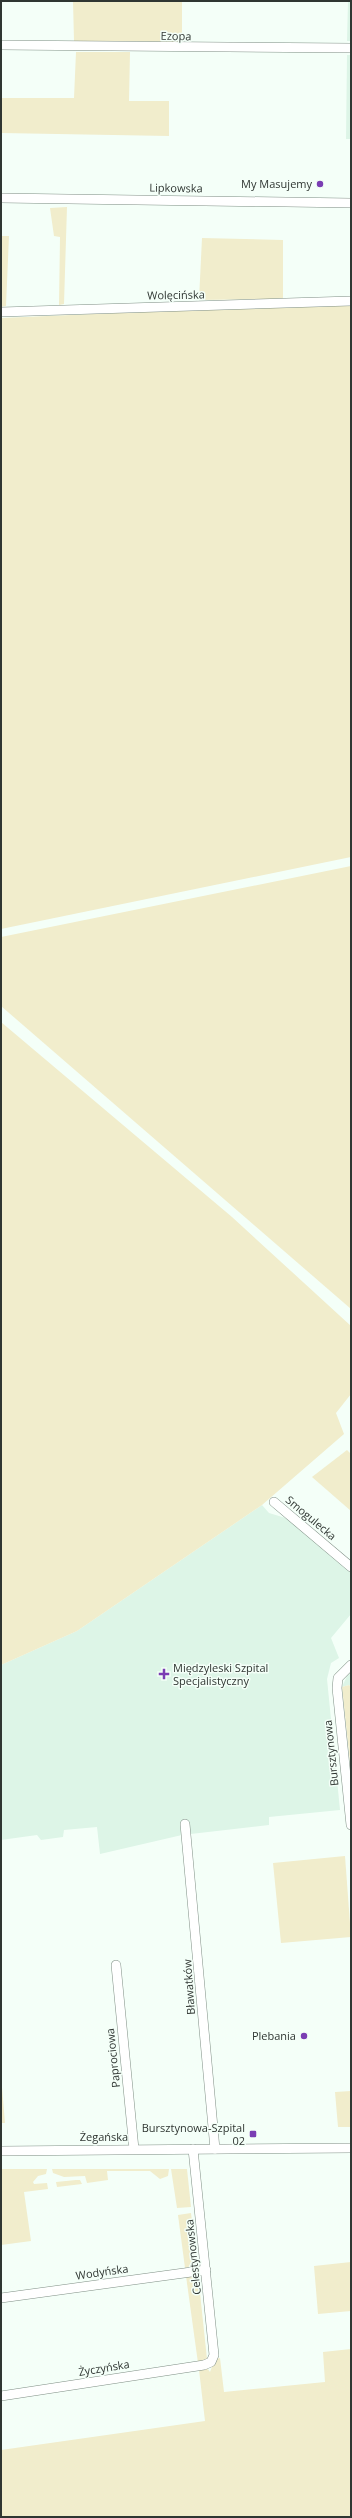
<svg xmlns="http://www.w3.org/2000/svg" width="352" height="2518" font-family="'Open Sans',sans-serif">
  <style>
    .built { fill: #ddf5e7 }
    .green { fill: #f1edcc }
    .lines { fill: none; stroke-linecap: round; stroke-linejoin: round }
    .minor-casing { stroke: #7f8f85; stroke-width: 10 }
    .minor { stroke: #fff; stroke-width: 9 }
    .poi-dot { fill: #7a3db3; stroke: #f4fff8; stroke-width: 1.5 }
    .labels { text-anchor: middle; stroke-width: 3; stroke-linejoin: round; paint-order: stroke }
    .street-label { font-size: 11px; fill: #2f3632; stroke: #f4fff8 }
    .poi-label { font-size: 11px; fill: #2f3632; stroke: #f4fff8; text-anchor: end }
  </style>
  <rect width="100%" height="100%" fill="#f4fff8"/>
  <g class="built">
    <path d="M348,1H351V41H347Z"/>
    <path d="M347,55H351V139H346Z"/>
    <path d="M262,1505L269,1513L289,1519L351,1572V1614L331,1638L339,1658L331,1663L327,1679L340,1810L269,1817V1825L182,1835L100,1854L97,1827L64,1830L63,1837L41,1840L37,1835L1,1840V1665L77,1631Z"/>
    <path d="M351,1673V1688L349,1685L342,1687L347,1676Z"/>
  </g>
  <g class="green">
    <path d="M73,1H182V42L74,41Z"/>
    <path d="M76,52H130L129,101H169V136L1,133V98H74Z"/>
    <path d="M67,207L64,304L59,305L60,237L54,236L50,208Z"/>
    <path d="M1,236H9L6,306L1,307Z"/>
    <path d="M202,238L283,240V299L199,300Z"/>
    <path d="M351,303V857L1,929V318Z"/>
    <path d="M351,866V1309L1,1006V937Z"/>
    <path d="M1,1022L232,1217L351,1326V1394L336,1413L344,1434L262,1505L77,1631L1,1665Z"/>
    <path d="M347,1450L351,1454V1511L312,1477Z"/>
    <path d="M349,1685L351,1688V1772L342,1687Z"/>
    <path d="M345,1856L351,1937L281,1943L273,1863Z"/>
    <path d="M1,2075L5,2123H1Z"/>
    <path d="M351,2091V2127H338L335,2092Z"/>
    <path d="M1,2169H47L46,2174L38,2176L33,2182L34,2184L47,2183L48,2189L24,2192L31,2241L1,2245Z"/>
    <path d="M52,2169H169L168,2176L160,2179L150,2171H107L108,2180L87,2183L85,2176L64,2177L53,2173Z"/>
    <path d="M171,2169H187L191,2207L177,2208Z"/>
    <path d="M76,2180H80L82,2184L57,2187L56,2182Z"/>
    <path d="M191,2213L197,2264L185,2268L178,2215Z"/>
    <path d="M351,2262V2311L318,2314L314,2266Z"/>
    <path d="M198,2274L207,2359L198,2363L186,2276Z"/>
    <path d="M351,2349V2517H1V2450L205,2421L199,2370L207,2368L210,2372L215,2359L220,2358L224,2392L325,2382L323,2352Z"/>
  </g>
  <g class="lines">
    <defs>
      <g id="minor">
        <path d="M1,45L351,48"/>
        <path d="M1,198L351,203"/>
        <path d="M1,312L351,301"/>
        <path d="M274,1502L351,1567"/>
        <path d="M351,1665L338,1678L337,1688L351,1825"/>
        <path d="M185,1824L215,2149"/>
        <path d="M116,1965L134,2149"/>
        <path d="M1,2151L351,2148"/>
        <path d="M1,2298L206,2270"/>
        <path d="M1,2396L204,2365L211,2362L214,2355L193,2149"/>
      </g>
    </defs>
    <use href="#minor" class="minor-casing"/>
    <use href="#minor" class="minor"/>
  </g>
  <g class="poi-dot">
    <circle cx="320" cy="184" r="4"/>
    <path d="M162 1668h4v4h4v4h-4v4h-4v-4h-4v-4h4z"/>
    <circle cx="304" cy="2036" r="4"/>
    <rect x="249" y="2130" width="8" height="8" rx="2"/>
  </g>
  <g class="labels">
    <g class="street-label">
      <text transform="translate(176 36) rotate(1)" y="4">Ezopa</text>
      <text transform="translate(176 188) rotate(1)" y="4">Lipkowska</text>
      <text transform="translate(176 295) rotate(-1)" y="4">Wolęcińska</text>
      <text transform="translate(311 1518) rotate(40)" y="4">Smogulecka</text>
      <text transform="translate(331 1753) rotate(-96)" y="4">Bursztynowa</text>
      <text transform="translate(189 1987) rotate(-94)" y="4">Bławatków</text>
      <text transform="translate(113 2058) rotate(-96)" y="4">Paprociowa</text>
      <text x="104" y="2141">Żegańska</text>
      <text transform="translate(193 2257) rotate(-96)" y="4">Celestynowska</text>
      <text transform="translate(102 2272) rotate(-8)" y="4">Wodyńska</text>
      <text transform="translate(104 2368) rotate(-9)" y="4">Życzyńska</text>
    </g>
    <g class="poi-label">
      <text x="312" y="188">My Masujemy</text>
      <text x="173" y="1672" text-anchor="start">Międzyleski Szpital<tspan x="173" dy="13">Specjalistyczny</tspan></text>
      <text x="296" y="2040">Plebania</text>
      <text x="245" y="2132">Bursztynowa-Szpital<tspan x="245" dy="13">02</tspan></text>
    </g>
  </g>
  <rect width="352" height="2518" fill="none" stroke="#2f3632" stroke-width="4"/>
</svg>
